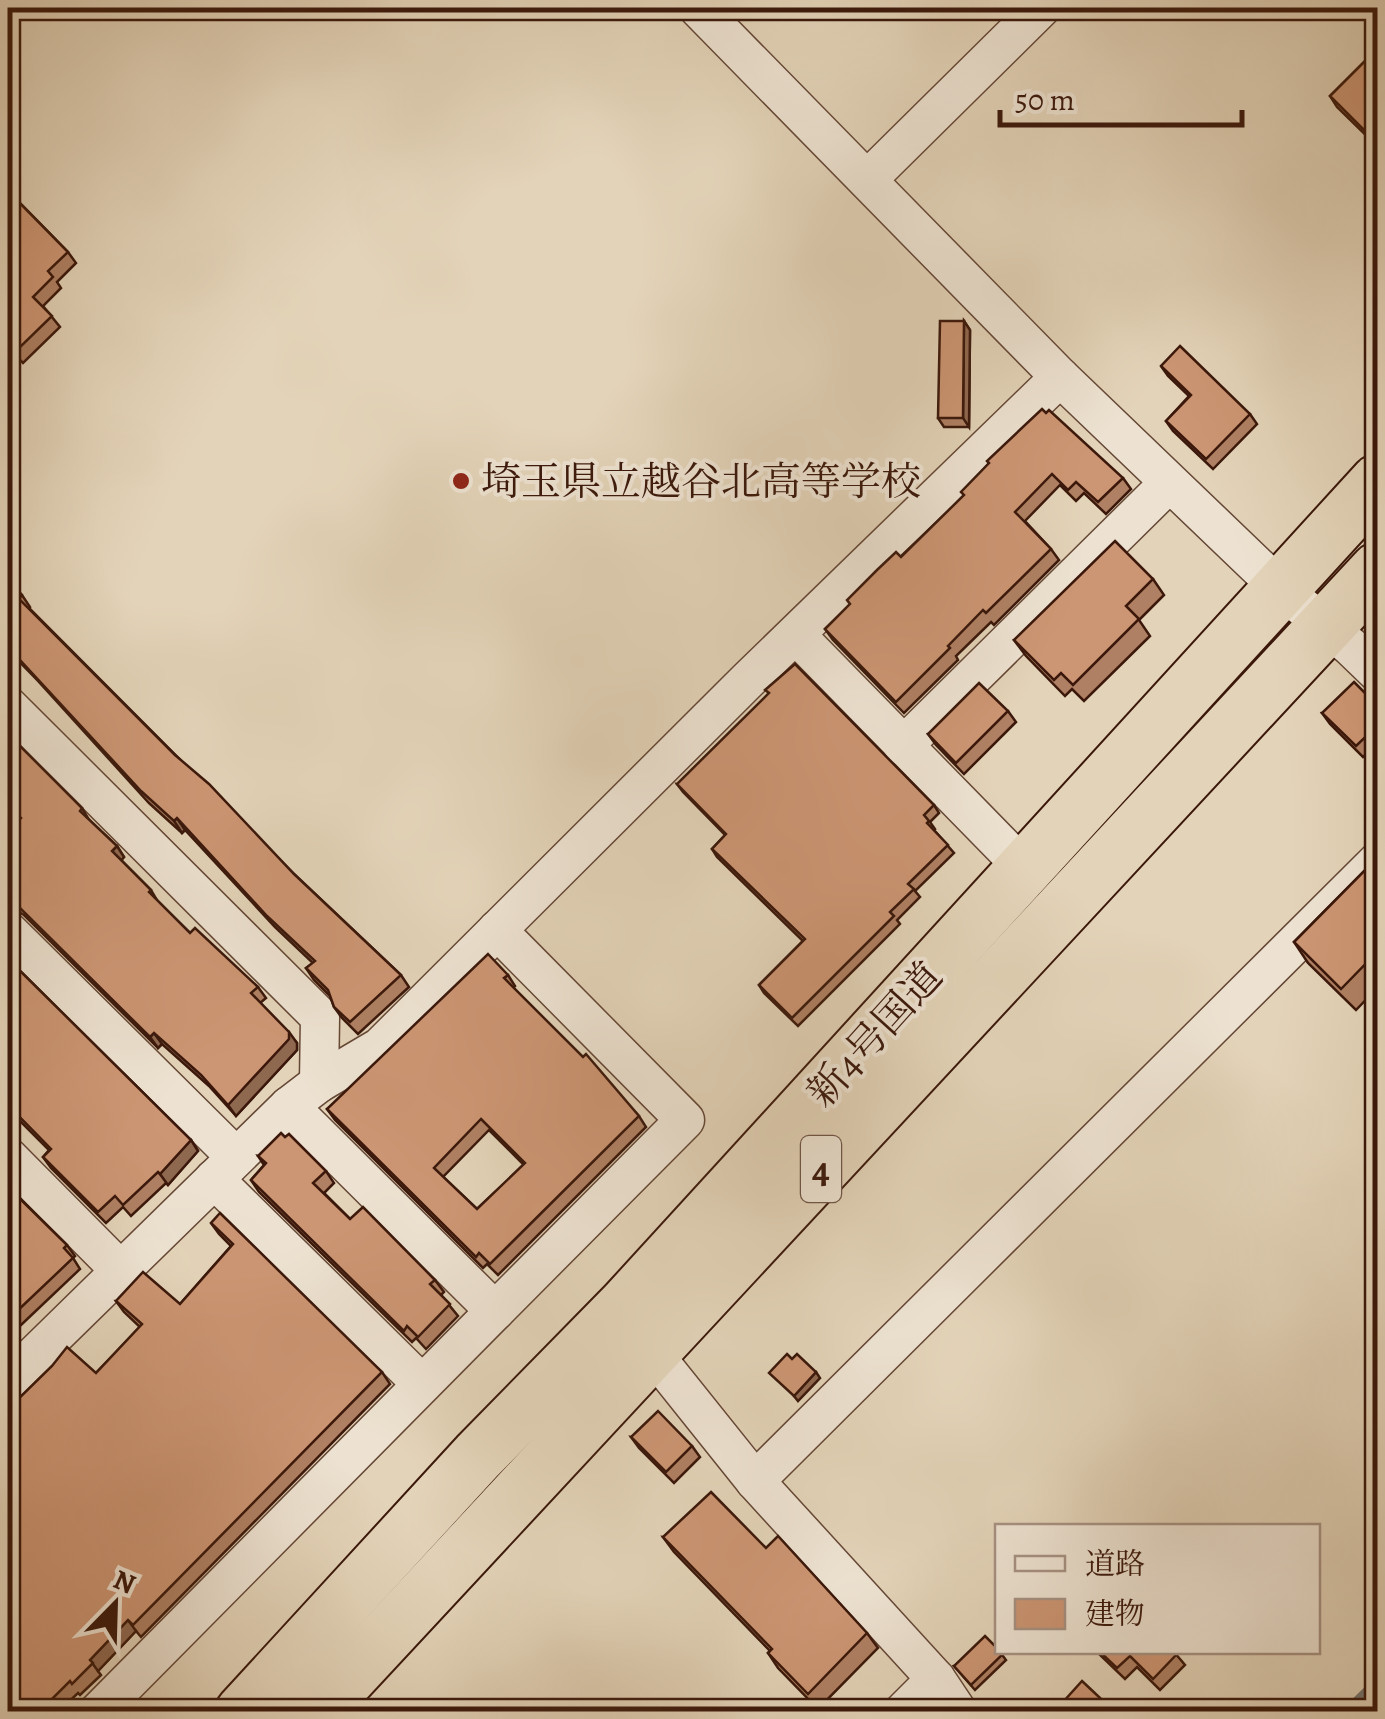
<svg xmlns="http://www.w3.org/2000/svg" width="1385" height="1719" font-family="Alegreya,'Noto Serif JP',serif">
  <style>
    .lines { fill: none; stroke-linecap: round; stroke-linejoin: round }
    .stream { stroke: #747674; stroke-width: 10 }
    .minor-casing { stroke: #654736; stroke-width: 41 }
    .highway-casing { stroke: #3b180b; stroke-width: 59 }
    .minor { stroke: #ede2d1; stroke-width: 38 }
    .highway { stroke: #e3d3b8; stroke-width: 55 }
    .wall { fill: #af8063; stroke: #3b180b; stroke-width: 2.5; fill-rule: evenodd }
    .shaded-wall { fill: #8f6850; stroke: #3b180b; stroke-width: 2.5 }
    .building { fill: #cc9573; stroke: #3b180b; stroke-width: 2.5; fill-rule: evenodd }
    .poi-dot { fill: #8f2418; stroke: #ede2d1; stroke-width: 4 }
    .labels { text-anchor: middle; stroke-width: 8; stroke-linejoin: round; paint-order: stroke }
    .shield { fill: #ede2d1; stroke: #705546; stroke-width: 2.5 }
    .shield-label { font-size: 38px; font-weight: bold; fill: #3b180b }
    .poi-label { font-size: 40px; fill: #3b180b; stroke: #ede2d1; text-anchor: start }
    .street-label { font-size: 40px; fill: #3b180b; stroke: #ede2d1 }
  </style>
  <rect width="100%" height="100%" fill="#e3d3b8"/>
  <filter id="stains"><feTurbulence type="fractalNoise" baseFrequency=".002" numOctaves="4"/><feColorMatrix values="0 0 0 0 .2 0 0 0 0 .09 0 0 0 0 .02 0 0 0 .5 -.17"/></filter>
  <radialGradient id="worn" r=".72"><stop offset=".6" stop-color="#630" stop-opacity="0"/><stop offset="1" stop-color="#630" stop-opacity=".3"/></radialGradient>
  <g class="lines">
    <path class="stream" d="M1346,1712L1378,1681"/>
    <defs>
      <g id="minor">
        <path d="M698,8L1060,377L1280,588L1351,647L1378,673"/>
        <path d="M868,179L1041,8"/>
        <path d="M796,635L1025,869"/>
        <path d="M8,706L320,1017L319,1083"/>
        <path d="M903,746L1169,483"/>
        <path d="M8,931L236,1157"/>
        <path d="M289,1106L495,1311L685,1120L497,930"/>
        <path d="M8,1157L120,1270"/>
        <path d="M214,1179L422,1384"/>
        <path d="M651,1351L755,1481L936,1679L958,1712"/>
        <path d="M8,1381L289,1106L319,1083L380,1047L748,680L1060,377"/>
        <path d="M755,1481L1378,861"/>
        <path d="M98,1712L495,1311"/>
        <path d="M903,1712L936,1679"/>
      </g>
      <g id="highway">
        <path d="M243,1712L478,1456L626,1305L1378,482"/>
        <path d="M316,1712L1378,570"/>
      </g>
    </defs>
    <use href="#minor" class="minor-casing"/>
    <use href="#highway" class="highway-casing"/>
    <use href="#minor" class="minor"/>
    <use href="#highway" class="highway"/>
  </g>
  <g class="wall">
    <path d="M1378,48V147L1337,107L1330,96Z"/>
    <path d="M8,191L68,252L76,263L57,282L61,288L43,306L60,327L23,363L8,348Z"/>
    <path d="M964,321L970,330L969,427H944L938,418Z"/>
    <path d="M1161,366L1250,414L1257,424L1213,469L1173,431L1166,421L1189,396L1168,376Z"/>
    <path d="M989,463L1123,478L1131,489L1106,514L1084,493L1076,501L1060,485L1025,521L1051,549L1059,560L994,625L991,622L956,656L958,660L904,713L833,640L825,629L964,496Z"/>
    <path d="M1153,579L1164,595L1139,620L1150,636L1084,701L1072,689L1065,696L1026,656L1014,640Z"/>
    <path d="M8,580L22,595L30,607L29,608L294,874L401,975L409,987L358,1034L342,1018L334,1007L330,996L314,980L306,968L313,963L275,927L185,830L182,833L149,803L38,681L8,650Z"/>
    <path d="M1378,706V744L1363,757L1330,724L1322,713Z"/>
    <path d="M1008,711L1016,722L964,774L936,745L928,734Z"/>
    <path d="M8,734L82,808L89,820L117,846L124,857L121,860L151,890L158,902L190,933L258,987L266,998L260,1003L297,1043V1050L236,1116L209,1086L162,1044L158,1048L24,915L13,909H8V832L19,820L8,808Z"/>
    <path d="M677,784L934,805L939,813L930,822L935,829L934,830L954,853L915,891L920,897L897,920L900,924L798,1026L764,993L759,985L803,941L717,857L712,849L725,835L683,792Z"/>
    <path d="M1378,857V987L1356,1010L1308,963L1294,942Z"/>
    <path d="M8,959L191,1140L198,1151L168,1185L166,1183L131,1216L123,1207L106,1223L51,1168L43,1157L49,1150L8,1109Z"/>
    <path d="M508,975L515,986L513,988L639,1116L646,1127L498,1275L487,1264L483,1268L335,1120L327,1109ZM489,1130L524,1165L477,1209L443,1177Z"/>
    <path d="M258,1156L326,1171L334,1183L324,1193L350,1219L435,1280L444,1292L441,1295L458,1316L426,1349L416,1338L412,1342L259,1192L251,1180L264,1165Z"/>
    <path d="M8,1187L67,1245L75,1256L73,1258L80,1269L21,1325L13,1318L8,1323Z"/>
    <path d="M211,1223L382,1372L390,1384L141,1637L136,1631L98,1671L101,1675L80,1695L78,1693L58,1712H8L96,1373L140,1327L124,1312L116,1301L180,1304L231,1246L219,1234Z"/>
    <path d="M631,1437L692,1446L700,1457L674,1483L639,1448Z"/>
    <path d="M663,1537L766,1548L867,1633L878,1648L818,1709L778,1668L768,1653L770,1651L674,1552Z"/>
    <path d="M1000,1652L1006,1660L975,1690L954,1666Z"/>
    <path d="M1097,1652H1174L1185,1665L1160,1690L1137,1667L1125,1679Z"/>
  </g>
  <g class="shaded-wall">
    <path d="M964,321L970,330L969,427L963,418Z"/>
    <path d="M177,818L185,830L182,833L174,821Z"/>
    <path d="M117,846L124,857L120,862L112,851Z"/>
    <path d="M289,1032L297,1043V1050L236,1116L228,1105Z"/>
    <path d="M154,1033L162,1044L158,1048L150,1037Z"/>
    <path d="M191,1140L198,1151L168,1185L160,1174Z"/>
    <path d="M816,1372L820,1378L798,1401L794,1396Z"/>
    <path d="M128,1620L136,1631L98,1671L90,1660Z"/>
  </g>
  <g class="building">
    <path d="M1378,48V144L1330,96Z"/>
    <path d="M8,191L68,252L48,271L53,277L33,297L52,316L15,352L8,344Z"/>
    <path d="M940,321H964L963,418H938Z"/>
    <path d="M1180,346L1250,414L1206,459L1166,421L1191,395L1161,366Z"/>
    <path d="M1042,409L1046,413L1049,410L1123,478L1098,502L1076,482L1068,490L1052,474L1015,512L1051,549L986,613L983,610L948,646L950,648L896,702L825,629L850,604L847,600L877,570L896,552L901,557L964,495L961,492L989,463L987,461Z"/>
    <path d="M1115,541L1153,579L1126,606L1139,619L1073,685L1061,673L1054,680L1014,640Z"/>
    <path d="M8,580L22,595L19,599L175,755L209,784L294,874L401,975L350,1022L334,1007L328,990L306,968L315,961L267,916L177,818L174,821L141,791L8,647Z"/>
    <path d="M795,664L934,805L924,815L929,821L927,823L948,845L908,884L914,889L890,912L894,916L792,1018L759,985L805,939L712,849L726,834L677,784L769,693L765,690Z"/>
    <path d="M1354,682L1378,706V725L1356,746L1322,713Z"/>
    <path d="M979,683L1008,711L956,763L928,734Z"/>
    <path d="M8,734L82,808L80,811L117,846L112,851L151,890L149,892L190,933L195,928L258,987L251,993L289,1032V1039L228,1105L201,1075L154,1033L150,1037L16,904L8,899V832L21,818L8,805Z"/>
    <path d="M1378,857V951L1341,989L1294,942Z"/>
    <path d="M488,954L508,975L504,978L583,1057L586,1054L639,1116L490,1264L479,1253L476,1257L327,1109ZM481,1119L525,1163L477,1209L434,1168Z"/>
    <path d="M8,959L191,1140L160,1174L158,1172L123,1205L115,1196L98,1212L43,1157L51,1149L8,1105Z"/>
    <path d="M281,1133L285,1137L289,1134L326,1171L313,1183L350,1219L363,1207L435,1280L430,1284L450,1304L418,1337L407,1326L404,1331L251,1180L266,1163L258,1156Z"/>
    <path d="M8,1187L67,1245L64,1248L73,1258L14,1314L8,1309Z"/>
    <path d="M220,1213L382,1372L133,1625L128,1620L90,1660L93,1663L72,1684L70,1681L39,1712H8V1409L52,1366L67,1347L96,1373L142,1324L116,1301L143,1272L180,1304L233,1244L211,1223Z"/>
    <path d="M787,1354L792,1359L797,1354L816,1372L794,1396L769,1373Z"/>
    <path d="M658,1411L692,1446L666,1472L631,1437Z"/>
    <path d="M711,1492L766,1548L778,1536L867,1633L808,1694L768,1653L772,1649L663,1537Z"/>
    <path d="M985,1636L998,1649V1652L1003,1654L971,1685L954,1666Z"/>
    <path d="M1100,1652H1174L1177,1654L1153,1679L1130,1656L1117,1668Z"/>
    <path d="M1082,1681L1115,1712H1054Z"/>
  </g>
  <circle class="poi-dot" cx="461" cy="481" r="10"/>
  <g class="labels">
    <rect class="shield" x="801" y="1136" width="40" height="66" rx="8"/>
    <g class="shield-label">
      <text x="821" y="1182">4</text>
    </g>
    <g class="poi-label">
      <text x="481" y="495">埼玉県立越谷北高等学校</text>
    </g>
    <g class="street-label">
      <text transform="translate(874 1034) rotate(-48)" y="14">新4号国道</text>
    </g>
  </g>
  <rect width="1385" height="1719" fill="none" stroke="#e3d3b8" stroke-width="40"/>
  <rect x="10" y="10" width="1365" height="1699" fill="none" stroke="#3b180b" stroke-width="5"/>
  <rect x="20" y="20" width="1345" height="1679" fill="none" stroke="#3b180b" stroke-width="2.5"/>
  <rect x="995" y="1524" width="325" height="130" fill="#ede2d1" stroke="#a69182" stroke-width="2.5"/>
  <rect x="1015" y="1556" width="50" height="15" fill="#ede2d1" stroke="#a69182" stroke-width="2.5"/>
  <text x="1085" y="1574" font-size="30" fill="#3b180b">道路</text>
  <rect x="1015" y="1599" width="50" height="30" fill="#cc9573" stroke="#a69182" stroke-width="2.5"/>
  <text x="1085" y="1624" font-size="30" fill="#3b180b">建物</text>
  <g transform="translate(115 1604) rotate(23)" stroke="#ede2d1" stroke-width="8" paint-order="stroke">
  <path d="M0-8L18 38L0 25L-18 38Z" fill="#3b180b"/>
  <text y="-15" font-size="28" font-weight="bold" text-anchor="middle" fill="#3b180b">N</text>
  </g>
  <path d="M1000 110v15h242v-15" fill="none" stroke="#3b180b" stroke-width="5"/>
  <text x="1015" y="110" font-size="30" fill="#3b180b" stroke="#ede2d1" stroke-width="8" paint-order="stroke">50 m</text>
  <rect width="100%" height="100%" filter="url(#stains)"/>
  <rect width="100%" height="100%" fill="url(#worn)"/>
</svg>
